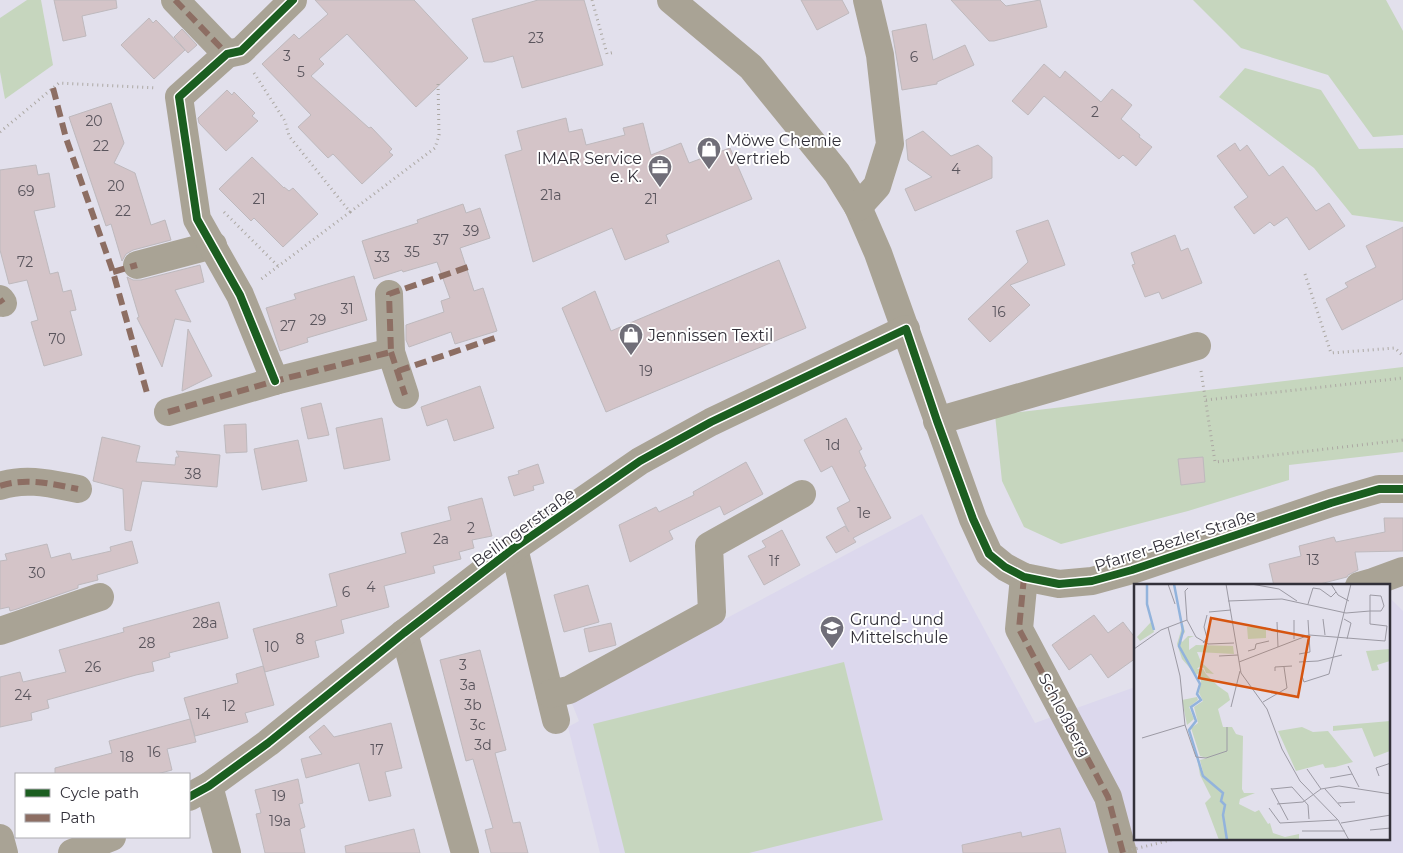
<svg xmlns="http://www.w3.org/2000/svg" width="1403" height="853" font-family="Montserrat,sans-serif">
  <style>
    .built { fill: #dcd8ed }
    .green { fill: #c6d6be }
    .building { fill: #d4c4c8; stroke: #beb9bd }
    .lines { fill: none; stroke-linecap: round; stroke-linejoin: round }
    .path { stroke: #aca8a3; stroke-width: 3; stroke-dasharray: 1 4; stroke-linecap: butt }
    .minor { stroke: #a9a395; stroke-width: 28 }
    .path-bridge { stroke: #aca8a3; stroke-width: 3; stroke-dasharray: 1 4; stroke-linecap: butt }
    .quiet { stroke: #8d6e63; stroke-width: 6; stroke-dasharray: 12 6; stroke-linecap: butt }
    .cycleway-casing { stroke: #fff; stroke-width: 11 }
    .cycleway { stroke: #1b5e20; stroke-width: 8 }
    .labels { text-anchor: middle; stroke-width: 4; stroke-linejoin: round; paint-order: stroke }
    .number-label { font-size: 14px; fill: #5a555d }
    .poi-label { font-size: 16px; fill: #323039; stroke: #fff; text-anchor: start }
    .street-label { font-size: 16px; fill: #323039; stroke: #fff }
    .inset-river { fill: none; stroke: #92b3dc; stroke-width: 2.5 }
    .inset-road { fill: none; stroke: #9c9aa4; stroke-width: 1 }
    .view { fill: #d65510; fill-opacity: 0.15; stroke: #d65510; stroke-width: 2.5 }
    .inset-edge { fill: none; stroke: #323039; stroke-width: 2.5 }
  </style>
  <rect width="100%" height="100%" fill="#e2e0ec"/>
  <path class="built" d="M922,514L1035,723L1135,687L1136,839H1389V597L1403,611V853H600L568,727L579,721L571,701Z"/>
  <g class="green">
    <path d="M27,0H41L53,65L5,99L0,72V18Z"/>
    <path d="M1193,0H1386L1403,31V135L1373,137L1328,75L1241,48Z"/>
    <path d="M1245,68L1321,90L1359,149L1403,148V222L1352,215L1314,168L1219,97Z"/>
    <path d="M1403,367V452L1289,465V480L1188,511L1061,544L1024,527L1002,481L995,415Z"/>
    <path d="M844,662L883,820L749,853H625L593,724Z"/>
  </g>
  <g class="building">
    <path d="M54,0H116L117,8L82,16L86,36L63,41Z"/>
    <path d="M315,0H414L468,58L416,107L347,34L319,59L324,64L311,76L369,128L371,127L392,149L389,152L393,155L362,184L333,154L328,158L298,127L311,115L262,64L294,34L299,39L328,14Z"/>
    <path d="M538,0H584L603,65L522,88L513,56L492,62H484L472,19Z"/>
    <path d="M801,0H842L849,13L817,30Z"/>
    <path d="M951,0H1000L1006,6L1040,0L1047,27L994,41H989Z"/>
    <path d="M149,18L153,23L156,20L185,50L154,79L121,45Z"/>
    <path d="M926,24L933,60L965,45L974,65L937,82V84L902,90L892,31Z"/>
    <path d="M182,29L197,45L188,53L174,37Z"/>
    <path d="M1044,64L1060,78L1065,71L1101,102L1112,89L1132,105L1121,119L1140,135L1139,137L1152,147L1136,166L1123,155L1119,159L1044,96L1028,115L1012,101Z"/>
    <path d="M227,90L232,95L234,92L255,113L252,116L258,121L226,151L199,123L198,118Z"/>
    <path d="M111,103L124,143L114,163L135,173L151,225L165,220L171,240L133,250L126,254L122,261L111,224L106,226L69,117Z"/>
    <path d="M566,118L569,132L582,129L586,145L625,135L623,128L643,123L651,155L681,143L689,163L730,148L752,199L666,235L669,242L625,260L612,228L533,262L505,155L522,150L517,131Z"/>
    <path d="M923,131L951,156L978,145L992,157V178L915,211L905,189L932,177L908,160L906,140Z"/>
    <path d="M1235,143L1240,151L1247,145L1269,176L1283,166L1316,211L1329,203L1345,226L1309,250L1287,217L1274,226L1270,222L1254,234L1234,207L1248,197L1217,156Z"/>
    <path d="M252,157L284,188V187L289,191L293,188L318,214L283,247L254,218L251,221L219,189Z"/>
    <path d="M36,165L38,175L49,173L55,207L34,211L50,274L58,272L63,292L71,290L76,310L70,311L82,355L44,366L31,322L38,320L27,280L9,284L0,250V170Z"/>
    <path d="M463,204L466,213L480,208L490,238L460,248L474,291L483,288L497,331L455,344L451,332L409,347L406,340V325L444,312L441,301L450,298L437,262L403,272L402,270L374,279L362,241L418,223L417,220Z"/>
    <path d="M1048,220L1065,265L1010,285L1030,305L990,342L968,319L1028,262L1016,231Z"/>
    <path d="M1403,227V299L1342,330L1326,299L1348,287L1345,283L1376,267L1366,246Z"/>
    <path d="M1175,235L1181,251L1188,248L1202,283L1162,299L1159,292L1145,297L1132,265L1135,264L1131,253Z"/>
    <path d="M779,260L806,328L606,412L562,308L595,291L611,331Z"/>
    <path d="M200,265L204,282L175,290L191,322L175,319L162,367L137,318L139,317L127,277L133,280H141Z"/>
    <path d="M354,276L367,320L307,338L308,342L280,351L266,308L296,299L294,294Z"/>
    <path d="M188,329L212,376L182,391Z"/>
    <path d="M480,386L494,428L454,441L447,419L427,426L421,407Z"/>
    <path d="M321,403L329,435L308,439L301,408Z"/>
    <path d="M382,418L390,460L344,469L336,428Z"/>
    <path d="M846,418L862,449L859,451L866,466L864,467L891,518L853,538L856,542L836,553L826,537L845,526L849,532L837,508L850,501L832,466L821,472L804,440Z"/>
    <path d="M246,424L247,452L226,453L224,425Z"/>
    <path d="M102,437L140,446L136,462L175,465L176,457H179L176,451L220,455L217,487L142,481L131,531L125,530L123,489L93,481Z"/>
    <path d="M298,440L307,481L262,490L254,449Z"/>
    <path d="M1203,457L1205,482L1181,485L1178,459Z"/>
    <path d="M746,462L763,494L724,515L720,506L669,531L673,539L630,562L619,525L656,507L659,512L694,495L693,492Z"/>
    <path d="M538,464L544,483L533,486L534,490L514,496L508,477L519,474L518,471Z"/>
    <path d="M482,498L492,536L472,540L474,548L459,552L461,559L433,566L435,573L384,586L389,607L341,620L344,633L315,641L319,657L265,672L253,629L337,606L329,574L406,553L401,533L451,520L448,507Z"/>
    <path d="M1384,518H1403V551L1355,552L1358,570L1348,575L1347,577L1312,586H1274L1269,564L1301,556L1299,546L1334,537L1336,542L1385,532Z"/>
    <path d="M782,530L800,565L764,585L748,556L766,547L762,541Z"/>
    <path d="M132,541L138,563L97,575L98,580L78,585V588L17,609L10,611L9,607L0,609V561L7,560L5,554L47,544L51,558L70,553L72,560L111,551L110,547Z"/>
    <path d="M588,585L599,622L564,632L554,595Z"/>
    <path d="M219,602L228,638L169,653L170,657L152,662L154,671L136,675L47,700L49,708L31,713L32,720L0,727V677L20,672L23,682L66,672L59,650L124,632L123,628Z"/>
    <path d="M1094,615L1108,633L1123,622L1136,639V658L1108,678L1091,654L1069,670L1052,645Z"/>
    <path d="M611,623L616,645L589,652L584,629Z"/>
    <path d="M480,650L506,750L495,753L513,823L520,822L528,853H491L485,830L493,828L473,759L466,761L440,660Z"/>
    <path d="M263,666L274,705L245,713L248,722L195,736L184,698L238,683L236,674Z"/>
    <path d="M190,719L196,742L167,749L172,770L157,774H55V768L112,753L109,741Z"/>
    <path d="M391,723L402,768L385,772L391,796L369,801L359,763L306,778L301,759L322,754L309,737L324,725L334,737Z"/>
    <path d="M298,779L303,803L299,804L305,827L300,829L305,853H265L256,814L261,813L255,790Z"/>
    <path d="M1060,828L1066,853H963L962,845L1021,832L1022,837Z"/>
    <path d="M414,829L420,853H346L345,846Z"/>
  </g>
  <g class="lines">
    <g class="path">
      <path d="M592,0L607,54L615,52"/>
      <path d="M254,73L285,121L289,136L350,212L260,280"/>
      <path d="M0,132L59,83L157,88"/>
      <path d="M224,212L278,266"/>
      <path d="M350,212L435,148L439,135L438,80"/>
      <path d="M1305,274L1331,353L1395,348L1403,356"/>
      <path d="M1201,371L1215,462L1403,440"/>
      <path d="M1206,400L1403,378"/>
      <path d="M1151,845L1171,840"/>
    </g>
    <g class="minor">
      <path d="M175,0L227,54"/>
      <path d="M671,0L751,67L837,173L858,207L878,253L973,519L989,554L1005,567L1024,577L1059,584L1092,581L1132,570L1331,503L1379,489H1403"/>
      <path d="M858,207L877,186L890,144L880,55L867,0"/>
      <path d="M137,265L213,245"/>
      <path d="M0,299L3,303"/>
      <path d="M391,352L405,395"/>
      <path d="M275,381L240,295L197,219L179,97L227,54L241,51L293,0"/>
      <path d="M168,412L275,381L391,352L389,294"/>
      <path d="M937,421L1197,346"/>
      <path d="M0,486C26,477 52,484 78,489"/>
      <path d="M514,548L556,720"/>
      <path d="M1024,577L1019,629L1108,797L1123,853"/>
      <path d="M1359,586L1373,582L1403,571"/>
      <path d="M0,631L100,597"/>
      <path d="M404,633L465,853"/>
      <path d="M550,694L569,690L712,612L709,546L802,494"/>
      <path d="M209,786L227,853"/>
      <path d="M189,797L209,786L268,743L404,633L514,548L640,461L711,422L906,329"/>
      <path d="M0,838L4,853"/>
      <path d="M72,853L112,837"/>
    </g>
    <path class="path-bridge" d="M1117,853L1151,845"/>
    <g class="quiet">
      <path d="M175,0L227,54"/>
      <path d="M53,88L66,138L113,272L147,393"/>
      <path d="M113,272L137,265"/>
      <path d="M0,299L3,303"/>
      <path d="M391,352L405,395"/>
      <path d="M398,371L495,338"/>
      <path d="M168,412L275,381L391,352L389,294L471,266"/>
      <path d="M0,486C26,477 52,484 78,489"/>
      <path d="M1024,577L1019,629L1108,797L1123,853"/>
    </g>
    <defs>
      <g id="cycleway">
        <path d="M275,381L240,295L197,219L179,97L227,54L241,51L293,0"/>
        <path d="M189,797L209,786L268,743L404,633L514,548L640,461L711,422L906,329L937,421L973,519L989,554L1005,567L1024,577L1059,584L1092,581L1132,570L1331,503L1379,489H1403"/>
      </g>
    </defs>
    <use href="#cycleway" class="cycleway-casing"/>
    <use href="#cycleway" class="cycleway"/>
  </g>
  <defs>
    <symbol id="shop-pin" viewBox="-11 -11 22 30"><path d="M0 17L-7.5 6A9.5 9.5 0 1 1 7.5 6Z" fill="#706e78" stroke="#fff"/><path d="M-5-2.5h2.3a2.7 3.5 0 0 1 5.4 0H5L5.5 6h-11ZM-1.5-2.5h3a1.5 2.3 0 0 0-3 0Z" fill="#fff"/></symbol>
    <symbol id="office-pin" viewBox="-11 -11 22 30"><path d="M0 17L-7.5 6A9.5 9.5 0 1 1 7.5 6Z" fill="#706e78" stroke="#fff"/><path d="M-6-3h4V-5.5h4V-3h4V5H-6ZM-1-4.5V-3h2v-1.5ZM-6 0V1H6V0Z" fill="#fff"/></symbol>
    <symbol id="school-pin" viewBox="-11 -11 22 30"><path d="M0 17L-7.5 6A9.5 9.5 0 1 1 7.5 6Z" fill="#706e78" stroke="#fff"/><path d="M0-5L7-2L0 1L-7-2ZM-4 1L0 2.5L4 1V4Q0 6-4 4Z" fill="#fff"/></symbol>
  </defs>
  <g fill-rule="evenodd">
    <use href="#shop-pin" x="695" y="135" width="28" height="38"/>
    <use href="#office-pin" x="646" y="153" width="28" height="38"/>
    <use href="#shop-pin" x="617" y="321" width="28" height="38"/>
    <use href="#school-pin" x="818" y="614" width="28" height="38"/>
  </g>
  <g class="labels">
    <g class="number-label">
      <text x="536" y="43">23</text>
      <text x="287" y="61">3</text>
      <text x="914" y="62">6</text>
      <text x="301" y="77">5</text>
      <text x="1095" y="117">2</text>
      <text x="94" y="126">20</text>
      <text x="101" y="151">22</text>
      <text x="956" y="174">4</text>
      <text x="116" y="191">20</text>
      <text x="26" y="196">69</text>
      <text x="551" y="200">21a</text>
      <text x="259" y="204">21</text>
      <text x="651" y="204">21</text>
      <text x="123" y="216">22</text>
      <text x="471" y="236">39</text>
      <text x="441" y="245">37</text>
      <text x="412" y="257">35</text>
      <text x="382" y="262">33</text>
      <text x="25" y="267">72</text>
      <text x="347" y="314">31</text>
      <text x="999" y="317">16</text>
      <text x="318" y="325">29</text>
      <text x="288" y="331">27</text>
      <text x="57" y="344">70</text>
      <text x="646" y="376">19</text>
      <text x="833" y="450">1d</text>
      <text x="193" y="479">38</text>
      <text x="864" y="518">1e</text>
      <text x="471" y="533">2</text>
      <text x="441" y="544">2a</text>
      <text x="1313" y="565">13</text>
      <text x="774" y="566">1f</text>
      <text x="37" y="578">30</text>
      <text x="371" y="592">4</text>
      <text x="346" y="597">6</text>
      <text x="205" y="628">28a</text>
      <text x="300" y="644">8</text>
      <text x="147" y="648">28</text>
      <text x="272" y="652">10</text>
      <text x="463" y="670">3</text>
      <text x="93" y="672">26</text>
      <text x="468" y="690">3a</text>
      <text x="23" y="700">24</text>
      <text x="473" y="710">3b</text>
      <text x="229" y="711">12</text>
      <text x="203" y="719">14</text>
      <text x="478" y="730">3c</text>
      <text x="483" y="750">3d</text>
      <text x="377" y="755">17</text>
      <text x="154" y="757">16</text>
      <text x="127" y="762">18</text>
      <text x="279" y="801">19</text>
      <text x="280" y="826">19a</text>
    </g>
    <g class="poi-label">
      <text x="726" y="146">Möwe Chemie<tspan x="726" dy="18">Vertrieb</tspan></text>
      <text x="642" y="164" text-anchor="end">IMAR Service<tspan x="642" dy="18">e. K.</tspan></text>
      <text x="648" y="341">Jennissen Textil</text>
      <text x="850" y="625">Grund- und<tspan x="850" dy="18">Mittelschule</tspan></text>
    </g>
    <g class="street-label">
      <text transform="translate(523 527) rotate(-36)" y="6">Beilingerstraße</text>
      <text transform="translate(1175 540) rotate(-18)" y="6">Pfarrer-Bezler-Straße</text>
      <text transform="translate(1065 715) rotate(62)" y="6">Schloßberg</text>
    </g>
  </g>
  <g transform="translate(1134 584)">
    <rect width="256" height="256" fill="#e2e0ec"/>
    <path d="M17,38L20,48L6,57L3,53ZM49,40L51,48L46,55L48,58L54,52H60L55,54V66L62,61L99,62L100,70L63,68L67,78L80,90L72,89L70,84L65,83L63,85H69L72,90L84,102L94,109L96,116L84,125L89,143H98L102,150L109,152L108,205L110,209H121L106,215L105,220L121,228L125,226L134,240L136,239L139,249L151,253L165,250V256H85L71,219L77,213L66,191L63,173L70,192L66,176L73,174L66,172L57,144L64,139L60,123L69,117L65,109L67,96L65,89L62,91L48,75L43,60ZM113,43H132V54L114,55ZM256,65V77L243,81L245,86L238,87L232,67ZM63,113L64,116L55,123L60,135L53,141L48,116ZM256,137V167L240,173L228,144L199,147V142ZM168,143L179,148L194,147L219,178L201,183L191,184L189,180L162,187L144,147Z" fill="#c6d6be"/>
    <path class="inset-river" d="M13,0V20L20,46M40,0L49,47L45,62L66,100L63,110L67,116L57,123L62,137L55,146L69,192L89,209L87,217L91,221L89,231L93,256"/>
    <path class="inset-road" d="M34,0L41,20M92,0L107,89L133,125L148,165L166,197L204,236L215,256M117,0L145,5L163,17M197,0L204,11L215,17M54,4L51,7L53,36L62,53L74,60L100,59M94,17L148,15L212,29L236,27H247L250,22L247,12L236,11V40L253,42L251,57L175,51L105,78M174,20L179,4L186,5L197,13L202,8M75,28L97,26M189,35L191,51M210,35L217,39L213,55M160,36V55M143,38L144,63M34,43L46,92L51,141L62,173L72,174L93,167V143M69,59L73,54L70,43L73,31M0,65L27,46L53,36M114,67L121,65L122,60L135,57M165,70L176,68L174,36M85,72L104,71M165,78L184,77L208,71M141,87V83L158,82M168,92L170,98L195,90L217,0M129,118L153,104L150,83M97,123L106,87M8,154L51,141M214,182L225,203M173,185L187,205M245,192L242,184L257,179M196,194L218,190M137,204L154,236M138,205L158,203L174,221L175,235M191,205L207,223M204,219L221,218M143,220L169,218L187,205L205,202L257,210M135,224L146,239L203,236M207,239L257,231M236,246L257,244M168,247H211"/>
    <path class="view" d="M77,34L175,53L164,113L65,94Z"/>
    <rect width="256" height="256" class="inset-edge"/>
  </g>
  <rect x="15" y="773" width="175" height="65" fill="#ffffff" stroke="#adacb0"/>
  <rect x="25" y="789" width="25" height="8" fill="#1b5e20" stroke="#adacb0"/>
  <text x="60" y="798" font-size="15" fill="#323039">Cycle path</text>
  <rect x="25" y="814" width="25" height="8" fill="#8d6e63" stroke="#adacb0"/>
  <text x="60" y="823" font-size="15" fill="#323039">Path</text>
</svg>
